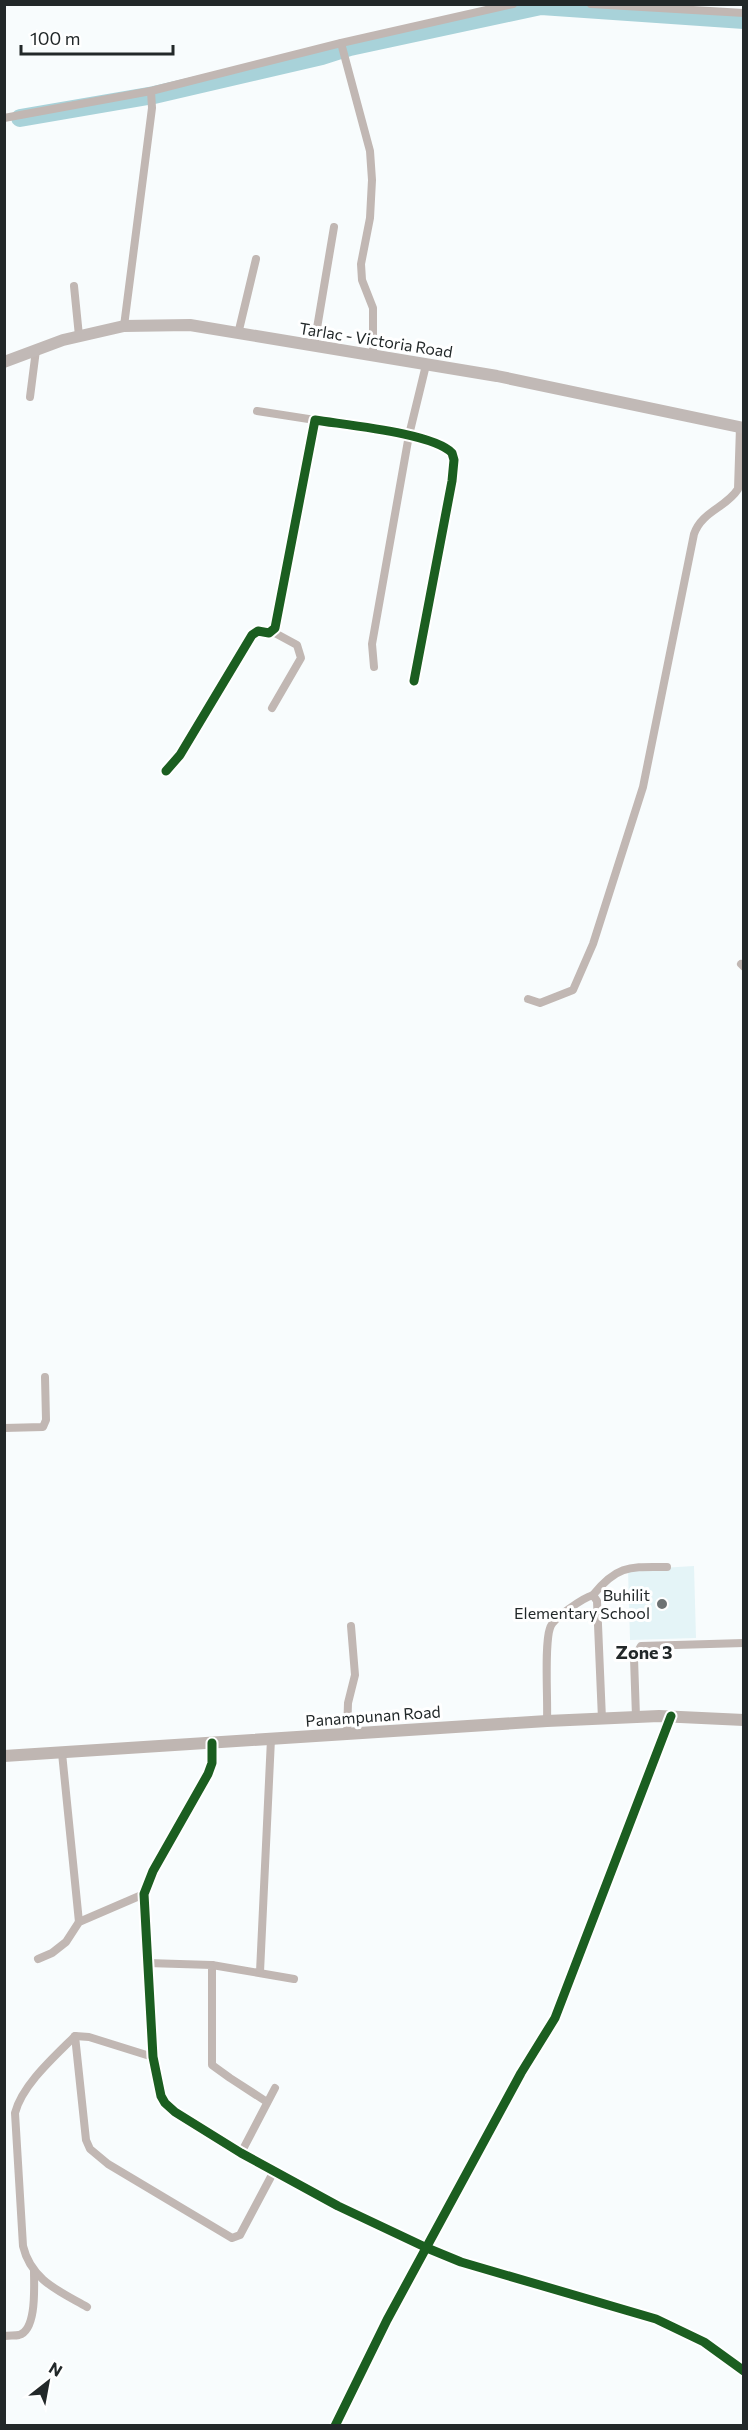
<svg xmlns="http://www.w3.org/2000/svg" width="748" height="2430" font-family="Commissioner,sans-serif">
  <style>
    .built { fill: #e4f4f7 }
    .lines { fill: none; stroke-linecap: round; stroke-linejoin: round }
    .river { stroke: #a8d2d9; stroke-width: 18 }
    .street { stroke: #c1b7b3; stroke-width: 8 }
    .secondary { stroke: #bfb6b2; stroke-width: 12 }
    .primary { stroke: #c1b9b6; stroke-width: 12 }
    .cycleway-casing { stroke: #fff; stroke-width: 13 }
    .cycleway { stroke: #1b5e20; stroke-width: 9 }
    .poi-dot { fill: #6d7273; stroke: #fff; stroke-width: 2 }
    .labels { text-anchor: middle; stroke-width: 6; stroke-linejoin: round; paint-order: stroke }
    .street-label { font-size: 16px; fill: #222829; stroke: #fff }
    .poi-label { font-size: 16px; fill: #222829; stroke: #fff; text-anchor: end }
    .neighbourhood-label { font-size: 18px; font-weight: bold; fill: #222829; stroke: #fff }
  </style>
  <rect width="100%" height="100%" fill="#f8fcfd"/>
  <path class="built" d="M694,1566L696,1638L630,1640L628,1570Z"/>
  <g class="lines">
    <path class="river" d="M20,118L154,95L322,56L350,47L541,6L744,20"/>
    <g class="street">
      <path d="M591,4L744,13"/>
      <path d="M341,43L370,151L372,180L370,218L361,264L362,280L373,308V355"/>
      <path d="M4,118L151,91"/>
      <path d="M74,286L79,336"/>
      <path d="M124,326L152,108L151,91L341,43L513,4"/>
      <path d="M238,334L256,259"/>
      <path d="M314,346L334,227"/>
      <path d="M30,397L36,350"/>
      <path d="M257,411L315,420"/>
      <path d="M374,667L372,644L409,435L426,365"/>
      <path d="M272,708L301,658L297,645L273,632"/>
      <path d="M166,771L180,755L252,635L258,631L269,633L275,628L315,420C345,425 433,433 452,453L454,460L452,481L414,681"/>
      <path d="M741,964L744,967"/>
      <path d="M528,999L540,1003L573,990L593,944L643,787L694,534C702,511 726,508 738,489L740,427"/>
      <path d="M4,1428L43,1427L46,1420L45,1377"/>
      <path d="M593,1595C618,1564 631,1567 667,1567"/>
      <path d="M636,1717L634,1658L641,1646L744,1643"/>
      <path d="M547,1721C548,1700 544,1645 550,1628C553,1618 583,1598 593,1595L597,1601L602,1719"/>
      <path d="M347,1734L348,1703L355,1675L351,1626"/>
      <path d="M212,1743V1763L208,1774L153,1871L144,1894L153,2057L161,2096L165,2103L175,2112L241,2153L338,2206L427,2248L461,2262L656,2319L704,2342L744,2371"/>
      <path d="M62,1753L79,1922"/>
      <path d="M38,1959L52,1953L66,1942L79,1922L144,1894"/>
      <path d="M147,1963L212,1965V2065L230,2078L267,2102"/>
      <path d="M212,1965L294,1979"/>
      <path d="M260,1972L271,1739"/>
      <path d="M75,2036L86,2140L90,2149L108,2164L232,2238L240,2235L274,2171"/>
      <path d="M241,2153L275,2088"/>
      <path d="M87,2307C59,2291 31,2280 23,2246L15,2113C22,2085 55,2056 75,2036L89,2037L153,2057"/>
      <path d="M4,2336C9,2335 15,2336 19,2335C37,2330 34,2286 34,2271"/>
      <path d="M335,2426L387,2320L521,2073L555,2018L671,1716"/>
    </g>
    <path class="secondary" d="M4,1756L547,1721L659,1716L744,1720"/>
    <path class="primary" d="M4,362L63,340L124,326L190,325L497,376L744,428"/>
    <defs>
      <g id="cycleway">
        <path d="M166,771L180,755L252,635L258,631L269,633L275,628L315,420C345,425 433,433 452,453L454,460L452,481L414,681"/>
        <path d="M212,1743V1763L208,1774L153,1871L144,1894L153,2057L161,2096L165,2103L175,2112L241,2153L338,2206L427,2248L461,2262L656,2319L704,2342L744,2371"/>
        <path d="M335,2426L387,2320L521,2073L555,2018L671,1716"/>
      </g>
    </defs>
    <use href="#cycleway" class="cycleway-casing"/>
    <use href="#cycleway" class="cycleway"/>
  </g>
  <circle class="poi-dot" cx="662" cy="1604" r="6"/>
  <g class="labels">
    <g class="street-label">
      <text transform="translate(376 340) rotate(9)" y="6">Tarlac - Victoria Road</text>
      <text transform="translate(373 1716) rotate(-4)" y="6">Panampunan Road</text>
    </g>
    <g class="poi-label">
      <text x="650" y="1601">Buhilit<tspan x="650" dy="18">Elementary School</tspan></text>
    </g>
    <g class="neighbourhood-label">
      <text x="644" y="1659">Zone 3</text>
    </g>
  </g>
  <rect width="748" height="2430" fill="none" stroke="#222829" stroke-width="12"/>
  <g transform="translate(48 2382) rotate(31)" stroke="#ffffff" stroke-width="4.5" paint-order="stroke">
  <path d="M0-4.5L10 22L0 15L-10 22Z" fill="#222829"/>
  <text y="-9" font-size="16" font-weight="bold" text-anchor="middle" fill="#222829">N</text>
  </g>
  <path d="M21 45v9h152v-9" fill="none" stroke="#222829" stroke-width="3"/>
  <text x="30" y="45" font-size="18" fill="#222829" stroke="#ffffff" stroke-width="4.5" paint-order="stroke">100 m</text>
</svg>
